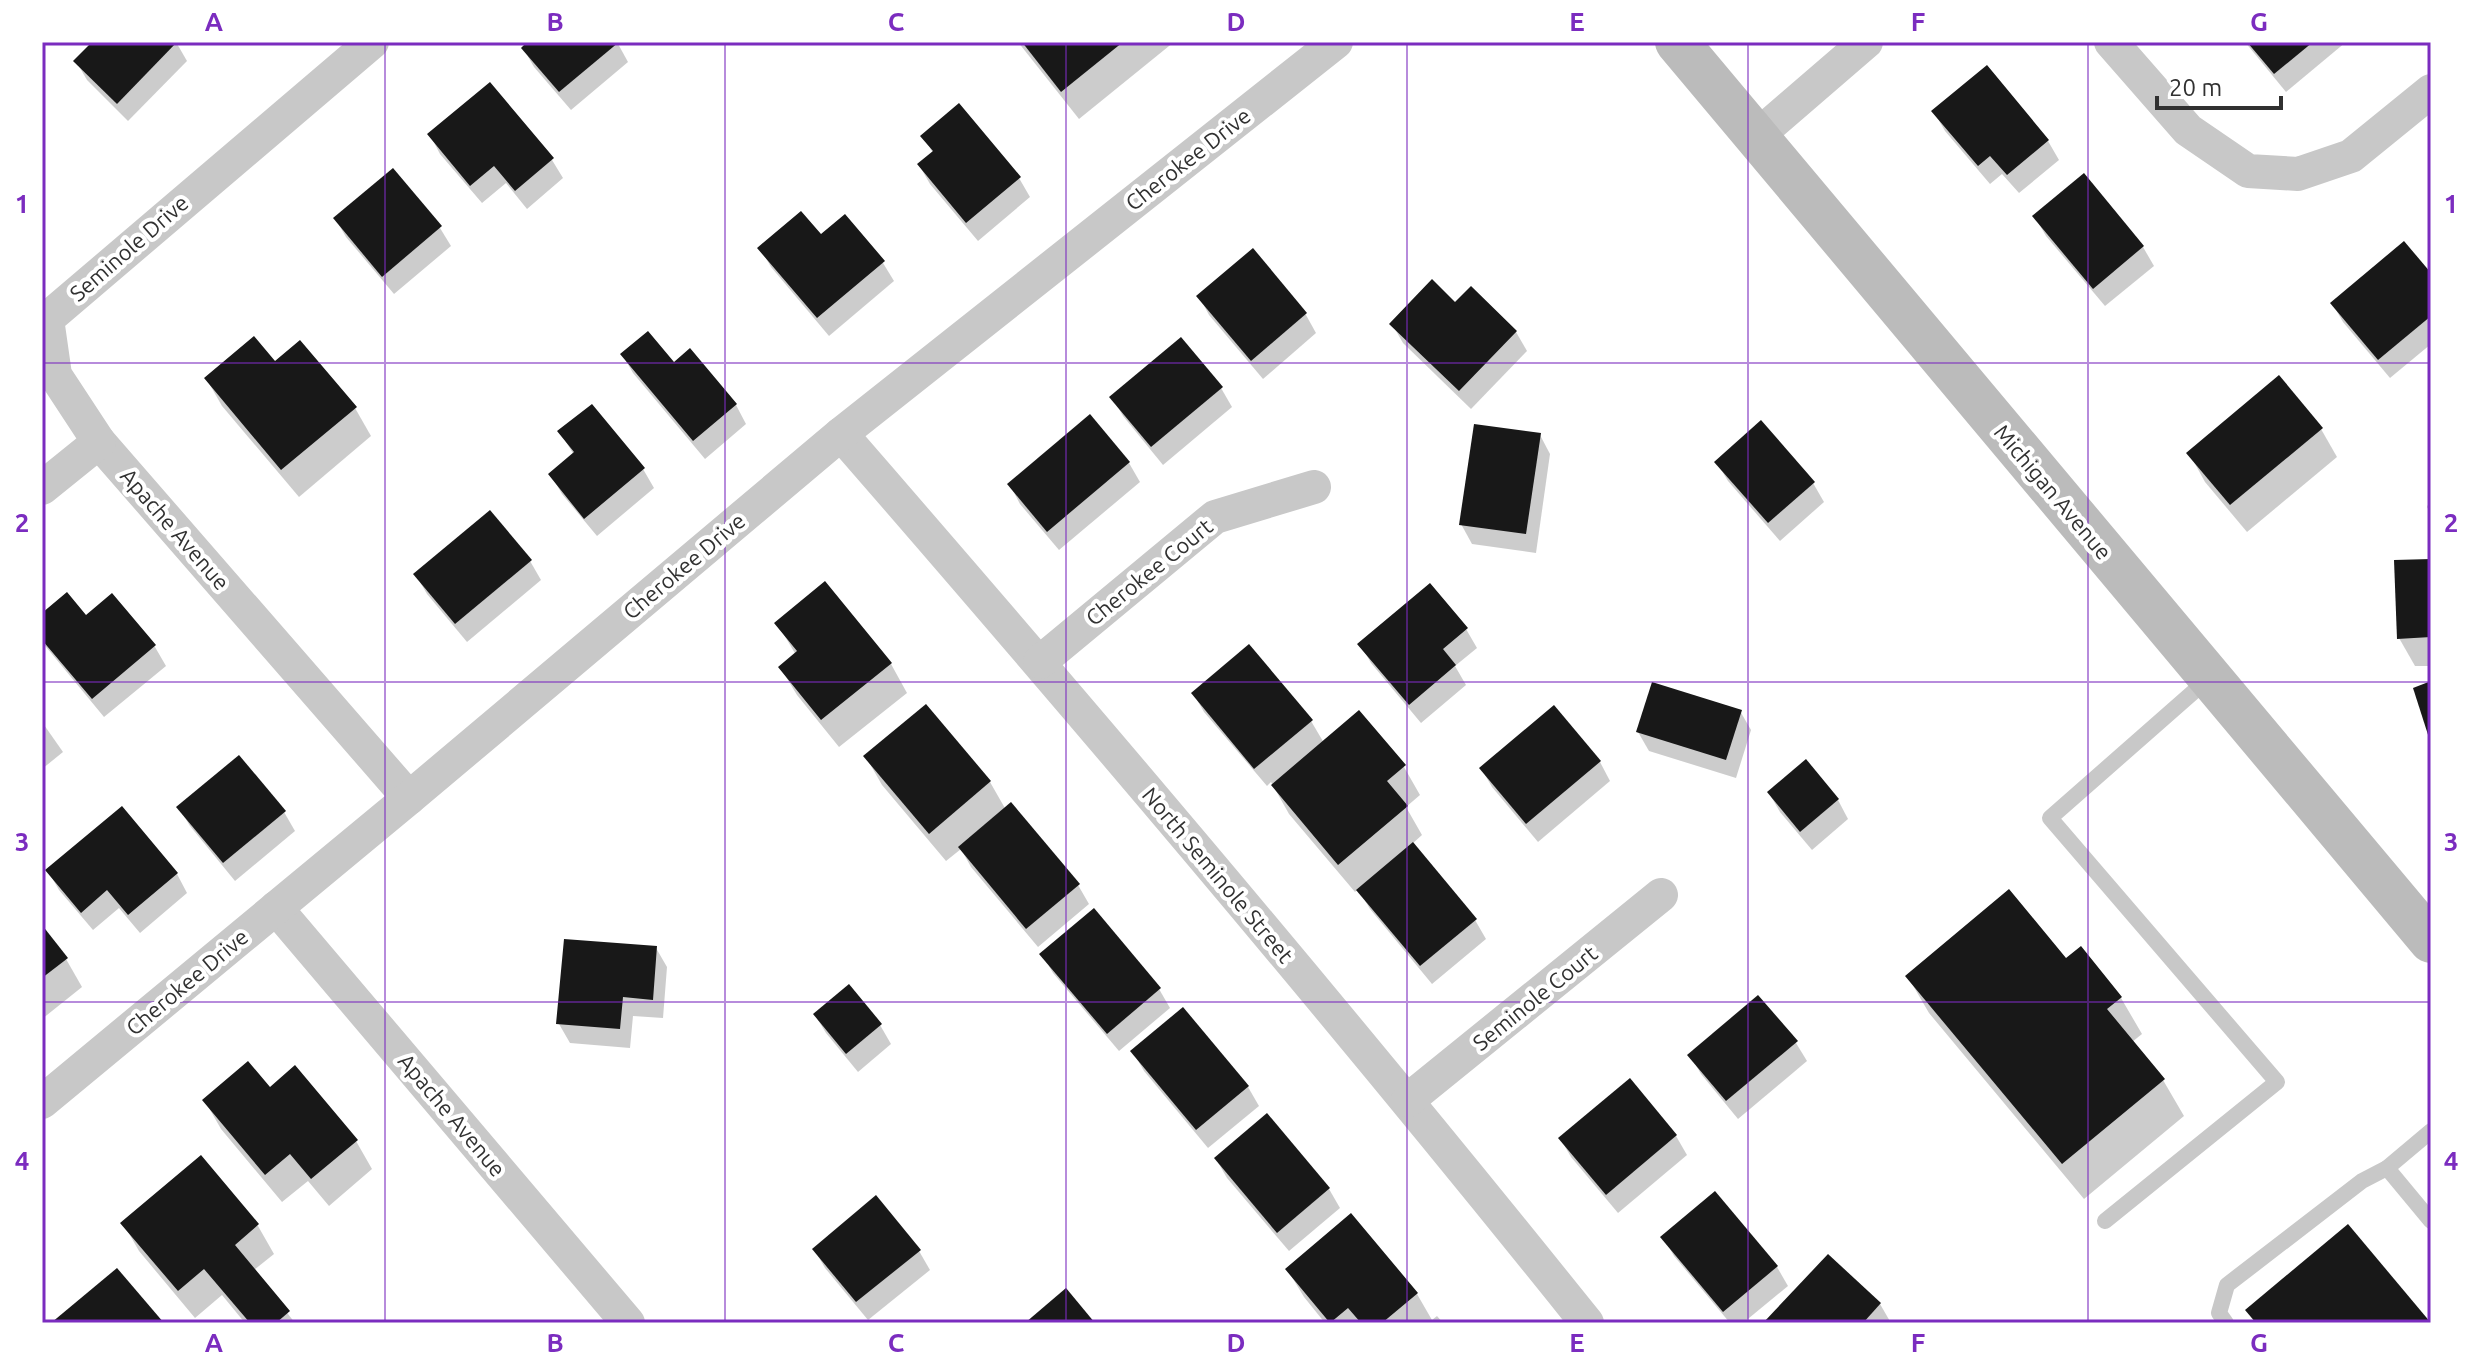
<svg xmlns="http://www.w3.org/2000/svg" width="2473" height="1365" font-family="Ubuntu,sans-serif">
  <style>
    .shadow { fill: #0003 }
    .building { fill: #181818 }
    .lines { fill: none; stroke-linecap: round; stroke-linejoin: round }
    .lane { stroke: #c8c8c8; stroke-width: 16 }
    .street { stroke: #c8c8c8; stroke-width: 34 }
    .secondary { stroke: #bbb; stroke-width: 44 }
    .grid { fill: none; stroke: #7b2cbf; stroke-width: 2; stroke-opacity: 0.55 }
    .labels { text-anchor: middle; stroke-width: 8; stroke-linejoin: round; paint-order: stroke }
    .street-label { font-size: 22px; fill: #313131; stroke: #fff }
    .neatline { fill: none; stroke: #7b2cbf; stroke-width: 3 }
    .grid-label { font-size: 26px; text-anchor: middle; font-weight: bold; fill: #7b2cbf }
  </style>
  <rect width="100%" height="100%" fill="#fff"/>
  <g class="shadow">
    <path d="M95,42H176L187,61L128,121L87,80L76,61Z"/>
    <path d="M531,42H617L628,62L571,110L534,67L523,48Z"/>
    <path d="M1018,42H1174L1079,119Z"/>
    <path d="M2245,42H2346L2286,92Z"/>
    <path d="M490,85L552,160L563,178L527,209L506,183L482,203L440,154L430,135Z"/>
    <path d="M1934,112L2048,141L2059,160L2019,193L2002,174L1990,184L1945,131Z"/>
    <path d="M923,136L1019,178L1030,197L978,241L930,184L919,165L933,153Z"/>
    <path d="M392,170L440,228L451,246L394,294L346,237L335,218Z"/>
    <path d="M2035,217L2143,247L2154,266L2105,306L2046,236Z"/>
    <path d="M821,237L883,263L894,281L829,336L771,267L760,248Z"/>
    <path d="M1252,251L1306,315L1316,333L1263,379L1209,315L1199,296Z"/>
    <path d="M2431,276V344L2390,378L2343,322L2332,303Z"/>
    <path d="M1392,324L1516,332L1527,351L1471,409L1403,343Z"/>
    <path d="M690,351L736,405L746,424L705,459L633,373L622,354L673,365Z"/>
    <path d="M275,364L355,408L371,436L299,497L222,406L206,378Z"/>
    <path d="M1221,388L1232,407L1163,465L1123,416L1112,397Z"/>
    <path d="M2321,429L2337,457L2247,532L2205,482L2189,453Z"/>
    <path d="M560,432L643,469L654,488L597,536L562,494L551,475L574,455Z"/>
    <path d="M1540,435L1550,454L1536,553L1472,544L1461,524Z"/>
    <path d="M1129,463L1140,482L1059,550L1020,504L1010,485Z"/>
    <path d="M1717,463L1813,483L1824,502L1780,541L1728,481Z"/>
    <path d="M2431,498V514L2427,507Z"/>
    <path d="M530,561L541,580L467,642L427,594L416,575Z"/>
    <path d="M2431,561V666H2415L2399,638Z"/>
    <path d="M825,583L891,664L907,693L839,747L797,695L780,667L796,655L777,623Z"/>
    <path d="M112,595L155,647L166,666L104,717L42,642V616L85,617Z"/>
    <path d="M1466,629L1477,648L1455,666L1466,685L1421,723L1371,663L1360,644Z"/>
    <path d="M1193,693L1311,721L1324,743L1404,767L1420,795L1406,807L1422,835L1412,844L1475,920L1486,939L1432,984L1370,909L1358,889L1355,892L1289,814L1271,782L1267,786L1204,712Z"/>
    <path d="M926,706L990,782L1006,810L1078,885L1089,904L1038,947L971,867L961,849L946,861L882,785L866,757Z"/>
    <path d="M1740,711L1751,730L1736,778L1649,751L1638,732Z"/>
    <path d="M42,722L63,752L42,769Z"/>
    <path d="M1600,762L1610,781L1538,842L1492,787L1481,768Z"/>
    <path d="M1806,762L1838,800L1848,819L1812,850L1780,812L1769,793Z"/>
    <path d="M179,808L284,812L295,831L235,881L190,826Z"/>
    <path d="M122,809L177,874L187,893L140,933L119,908L93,930L59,890L48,871Z"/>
    <path d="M42,929L66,959L82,987L42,1019Z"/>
    <path d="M656,948L667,967L663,1018L633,1016L630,1048L570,1043L559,1024Z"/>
    <path d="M2080,949L2121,998L2142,1034L2132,1042L2163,1080L2184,1116L2084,1199L1929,1013L1908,977L2066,961Z"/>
    <path d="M1042,954L1159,989L1170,1008L1119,1051L1053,973Z"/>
    <path d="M815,1015L880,1025L891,1044L858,1072L826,1033Z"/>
    <path d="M1796,1043L1807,1061L1738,1119L1701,1074L1690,1055Z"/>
    <path d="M1133,1052L1248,1087L1259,1106L1208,1148L1144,1071Z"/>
    <path d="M1629,1081L1676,1136L1687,1155L1618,1213L1571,1157L1560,1138Z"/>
    <path d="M269,1090L356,1141L372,1169L329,1206L308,1181L282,1202L221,1129L205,1101Z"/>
    <path d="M1267,1116L1329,1189L1340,1208L1289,1251L1227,1178L1216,1159Z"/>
    <path d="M201,1158L258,1226L274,1254L254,1270L295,1323H245L222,1295L195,1318L139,1251L123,1223Z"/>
    <path d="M1663,1237L1777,1267L1788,1286L1743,1323H1730L1674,1256Z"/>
    <path d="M814,1249L919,1251L930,1270L868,1320L825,1268Z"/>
    <path d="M1287,1269L1417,1294L1432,1320L1437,1316L1443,1323H1325L1304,1297Z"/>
    <path d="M1880,1304L1891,1323H1766Z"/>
  </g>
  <g class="building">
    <path d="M92,42H177L117,104L73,61Z"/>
    <path d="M527,42H619L559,92L521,48Z"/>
    <path d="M1022,42H1123L1061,92Z"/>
    <path d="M2247,42H2313L2274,74Z"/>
    <path d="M1987,65L2049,140L2007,175L1990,156L1978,166L1931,111Z"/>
    <path d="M490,82L554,158L515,191L494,166L470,186L427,134Z"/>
    <path d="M959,103L1021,177L966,223L917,164L933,151L920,136Z"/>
    <path d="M393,168L442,226L382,277L333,218Z"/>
    <path d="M2084,173L2144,246L2093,289L2032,216Z"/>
    <path d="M801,211L821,234L845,214L885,261L817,318L757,248Z"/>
    <path d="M2404,241L2431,273V316L2378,360L2330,303Z"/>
    <path d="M1253,248L1307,313L1251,361L1196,296Z"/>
    <path d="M1432,279L1455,302L1471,286L1517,331L1459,391L1389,324Z"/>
    <path d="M648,331L674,362L690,348L737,404L693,441L620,354Z"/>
    <path d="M254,336L275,361L300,340L357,407L281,470L204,378Z"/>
    <path d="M1181,337L1223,387L1151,447L1109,397Z"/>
    <path d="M2279,375L2323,428L2230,505L2186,453Z"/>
    <path d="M592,404L645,468L584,519L548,474L574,452L557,431Z"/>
    <path d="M1090,414L1130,462L1047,532L1007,484Z"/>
    <path d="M1761,420L1815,482L1768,523L1714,462Z"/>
    <path d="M1474,424L1541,433L1526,534L1459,525Z"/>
    <path d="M490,510L532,560L455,624L413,574Z"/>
    <path d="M2431,559V637L2397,639L2394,560Z"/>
    <path d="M825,581L892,663L821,720L778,667L797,651L774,623Z"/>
    <path d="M1430,583L1468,628L1443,649L1456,665L1409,705L1357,644Z"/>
    <path d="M67,592L86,615L112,593L156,645L92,699L42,640V613Z"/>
    <path d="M1249,644L1313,720L1254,769L1191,693Z"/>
    <path d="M2431,681V741H2430L2413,688Z"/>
    <path d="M1652,682L1742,710L1726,760L1636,732Z"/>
    <path d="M926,704L991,781L929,834L863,756Z"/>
    <path d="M1554,705L1601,761L1526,824L1479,768Z"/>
    <path d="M1359,710L1406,765L1387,781L1408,806L1338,865L1271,785Z"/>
    <path d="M239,755L286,811L223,863L176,807Z"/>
    <path d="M1806,759L1839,799L1800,832L1767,792Z"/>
    <path d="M1011,802L1080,884L1026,929L958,847Z"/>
    <path d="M122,806L178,873L128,915L107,890L81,913L45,870Z"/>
    <path d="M1413,842L1477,919L1420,966L1356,890Z"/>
    <path d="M2009,889L2066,958L2081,946L2122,997L2107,1009L2165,1079L2062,1164L1905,976Z"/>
    <path d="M1094,908L1161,988L1107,1034L1039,954Z"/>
    <path d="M42,925L68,958L42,978Z"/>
    <path d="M564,939L657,946L653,1000L623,997L620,1029L556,1024Z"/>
    <path d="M849,984L882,1024L846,1054L813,1014Z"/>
    <path d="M1758,995L1798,1041L1726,1101L1687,1055Z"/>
    <path d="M1183,1007L1249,1086L1196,1130L1130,1051Z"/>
    <path d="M248,1061L270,1087L295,1065L358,1140L311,1179L290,1154L265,1175L202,1100Z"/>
    <path d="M1630,1078L1677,1135L1606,1195L1558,1138Z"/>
    <path d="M1267,1113L1330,1188L1277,1233L1214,1158Z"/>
    <path d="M201,1155L259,1224L235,1245L290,1311L276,1323H250L204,1269L178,1291L120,1223Z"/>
    <path d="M1715,1191L1778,1266L1723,1312L1660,1237Z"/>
    <path d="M876,1195L921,1250L856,1302L812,1249Z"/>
    <path d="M1351,1213L1418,1293L1382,1323H1361L1348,1308L1330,1323L1285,1269Z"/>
    <path d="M2348,1224L2431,1323H2256L2245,1310Z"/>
    <path d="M1828,1254L1881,1303L1863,1323H1763Z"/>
    <path d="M117,1268L164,1323H51Z"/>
    <path d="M1066,1288L1095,1323H1025Z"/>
  </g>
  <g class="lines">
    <g class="lane">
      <path d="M2431,1131L2387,1168L2431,1221"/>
      <path d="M2105,1221L2277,1082L2050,818L2207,680"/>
      <path d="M2226,1323L2219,1313L2227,1285L2362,1181L2387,1168"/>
    </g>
    <g class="street">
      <path d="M2111,42L2188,130L2248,171L2298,174L2351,156L2431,91"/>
      <path d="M1757,136L1866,42"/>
      <path d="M841,434C1095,726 1345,1021 1587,1323"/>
      <path d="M99,442L409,798"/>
      <path d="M42,488L99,442L55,375L47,319L372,42"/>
      <path d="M1040,662L1215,517L1314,487"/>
      <path d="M276,908L628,1323"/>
      <path d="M1408,1100L1661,895"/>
      <path d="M42,1102L409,798L841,434L1336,42"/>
    </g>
    <path class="secondary" d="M1677,42L2431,941"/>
  </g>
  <path class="grid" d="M385,42V1323M725,42V1323M1066,42V1323M1407,42V1323M1748,42V1323M2088,42V1323M42,363H2431M42,682H2431M42,1002H2431"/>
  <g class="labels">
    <g class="street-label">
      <text transform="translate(1188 159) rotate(-38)" y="8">Cherokee Drive</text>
      <text transform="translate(129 248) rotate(-41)" y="8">Seminole Drive</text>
      <text transform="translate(2053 492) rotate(50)" y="8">Michigan Avenue</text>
      <text transform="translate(175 529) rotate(49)" y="8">Apache Avenue</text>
      <text transform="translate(684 566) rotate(-40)" y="8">Cherokee Drive</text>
      <text transform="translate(1149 572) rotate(-39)" y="8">Cherokee Court</text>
      <text transform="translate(1218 875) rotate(50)" y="8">North Seminole Street</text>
      <text transform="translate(187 982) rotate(-40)" y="8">Cherokee Drive</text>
      <text transform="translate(1535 998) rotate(-39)" y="8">Seminole Court</text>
      <text transform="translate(452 1115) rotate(50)" y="8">Apache Avenue</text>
    </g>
  </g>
  <rect width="2473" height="1365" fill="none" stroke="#ffffff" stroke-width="88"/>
  <path d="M2157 96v12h124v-12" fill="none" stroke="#313131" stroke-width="4"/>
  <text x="2169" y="96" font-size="24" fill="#313131" stroke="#ffffff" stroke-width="6" paint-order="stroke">20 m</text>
  <rect x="44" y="44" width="2385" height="1277" class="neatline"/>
  <g class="grid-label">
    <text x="214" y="31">A</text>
    <text x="555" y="31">B</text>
    <text x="896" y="31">C</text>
    <text x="1236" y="31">D</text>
    <text x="1577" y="31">E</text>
    <text x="1918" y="31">F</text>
    <text x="2259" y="31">G</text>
    <text x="22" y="213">1</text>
    <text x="2451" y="213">1</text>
    <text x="22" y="532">2</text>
    <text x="2451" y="532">2</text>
    <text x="22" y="851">3</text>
    <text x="2451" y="851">3</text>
    <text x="22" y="1170">4</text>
    <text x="2451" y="1170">4</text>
    <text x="214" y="1352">A</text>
    <text x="555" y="1352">B</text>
    <text x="896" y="1352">C</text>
    <text x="1236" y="1352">D</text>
    <text x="1577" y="1352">E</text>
    <text x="1918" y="1352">F</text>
    <text x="2259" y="1352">G</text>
  </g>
</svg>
